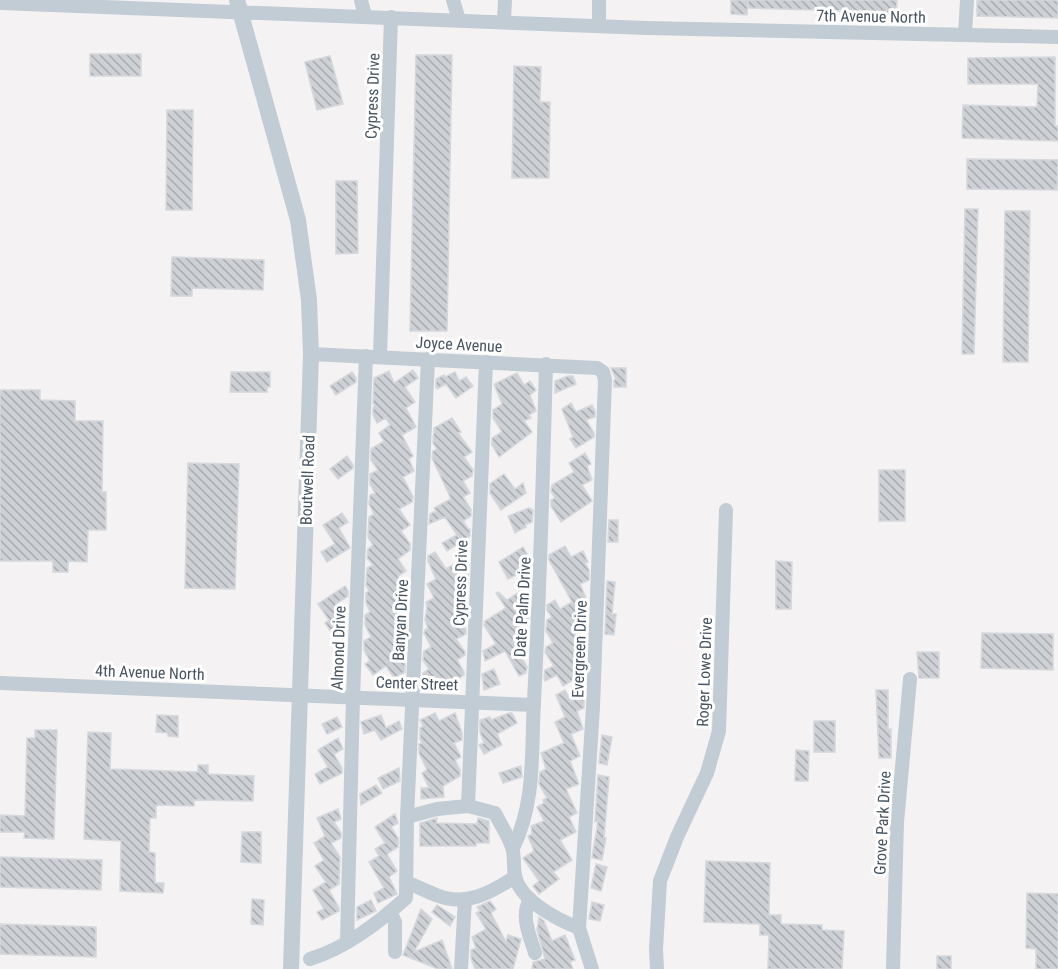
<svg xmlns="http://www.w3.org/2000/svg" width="1058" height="969" font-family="'Roboto Condensed',sans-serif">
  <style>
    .building { fill: url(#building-back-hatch); stroke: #d5d8dd; stroke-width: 1.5 }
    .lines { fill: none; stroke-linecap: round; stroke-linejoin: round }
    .minor { stroke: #c2ccd4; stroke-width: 14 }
    .tertiary { stroke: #c2ccd4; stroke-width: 16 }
    .labels { text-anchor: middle; stroke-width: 6; stroke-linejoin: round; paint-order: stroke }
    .street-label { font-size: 16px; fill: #485561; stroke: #fff }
  </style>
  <defs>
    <pattern id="building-back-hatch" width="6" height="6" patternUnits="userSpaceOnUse" patternTransform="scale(1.5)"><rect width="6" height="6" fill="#cdd1d6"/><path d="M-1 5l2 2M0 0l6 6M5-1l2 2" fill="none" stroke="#a8acb1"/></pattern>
  </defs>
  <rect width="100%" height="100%" fill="#f4f2f2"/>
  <g class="building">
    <path d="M731,0H748L747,15L731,14Z"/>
    <path d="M748,0H897L896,16L848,15L849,11L748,8Z"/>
    <path d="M977,0H1058V18L977,16Z"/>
    <rect x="90" y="54" width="51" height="22"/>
    <path d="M416,55H452L447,331H410Z"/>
    <path d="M330,56L343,104L317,110L305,62Z"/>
    <path d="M1055,57V126H1058V141L962,138L963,105L1037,107L1038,84H968V58Z"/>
    <path d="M514,66L541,67L540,102H550L549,178H512Z"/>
    <path d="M167,110H193L192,210H166Z"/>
    <path d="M967,159L1058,160L1057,190L967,189Z"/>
    <path d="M336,181H357L358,253L336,254Z"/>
    <path d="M965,209H978L974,354H962Z"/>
    <path d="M1005,211H1030L1028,362H1003Z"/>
    <path d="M172,257L264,260L263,290L192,288V296H171Z"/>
    <path d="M611,368H626V387H614V380L616,379Z"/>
    <path d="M413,370L418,378L405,387L415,402L406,408L416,427L402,435L413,456L409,459L414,471L403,477L413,497L412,502L399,509L410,525L401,531L410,544V550L398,559L406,571L398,576L408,594L401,597L407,608L399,612L406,623L397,630L406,646L398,652L405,663V672L394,678L386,666L373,675L365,664L370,661L364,650V641L371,637L365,625V615L370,612L366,603V593L369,591L366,585L367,568L373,565L367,558L368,549L373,545L368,537L369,517L374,514L369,504L370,495L375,493L370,484V474L378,470L371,460V449L384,441L379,433L390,425L386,418L377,423L373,415V407L375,406L373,403L374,378L389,371L394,383Z"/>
    <path d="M231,372H270V387H267V392H230Z"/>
    <path d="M352,372L356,378V382L336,395L330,386Z"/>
    <path d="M455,372L459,381L466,377L473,386L456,398L446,384L437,389L436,387V379L444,375L445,377Z"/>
    <path d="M517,373L524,385L530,381L536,390L530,395L536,411L529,415L531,418L524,421L532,432L499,457L492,445V438L502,432L493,418V410L502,404L494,384Z"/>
    <path d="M568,376H573L576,384L555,393V381Z"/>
    <path d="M0,390H40V400L75,401V421H103L102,492H106V530H88L87,562L68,561V572H53V561H0Z"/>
    <path d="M571,403L576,412L592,405L595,411V417L586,420L594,433V437L576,448L570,439L573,437L562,409Z"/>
    <path d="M452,418L461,432L458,433L472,452L464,457L473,470L472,476L463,481L470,493L463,497L471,509V516L463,521L468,529H470V536L447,551L442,543L457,535L445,517L429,524L430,514L436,511L434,508L451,499L432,458L433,451L437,449L433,443L434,428Z"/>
    <path d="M585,453L591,464L587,466L592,480L582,485L592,501L561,522L551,506V500L555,498L551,491L552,485L574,472L569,463Z"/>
    <path d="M347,456L353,465V468L338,479L330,469Z"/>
    <path d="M188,463L239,464L235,589L185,588Z"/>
    <rect x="879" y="470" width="26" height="51"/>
    <path d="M504,474L515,489L523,483L526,493L501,510L490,493V484Z"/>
    <path d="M529,508L533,510L532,522L525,525L526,527L515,533L508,516Z"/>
    <path d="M342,513L348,522L339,528L350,548L327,562L321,552L335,544L323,525Z"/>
    <path d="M609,520H618V542H608Z"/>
    <path d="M565,546L571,557L583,551L588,562L585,563L589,570V580L580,584L588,603V608L580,611L587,626L580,629L586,640V650L579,654L586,665L585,673L563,686L557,675L545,681L544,678L545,670L554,666L545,652L546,647L553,643L546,631L547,620L552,617L547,610V605L555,600L560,609L572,602L549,560V555Z"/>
    <path d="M523,547L531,561V568L508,579L499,562Z"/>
    <path d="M435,552L446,569L466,557L469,561L468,584L458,590L467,602V610L459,615L466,630V634L456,639L465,652V655L457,660L464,672V675L443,689L435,677L422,683L423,673L429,669L423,660L424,651L431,647L424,633L425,630L428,628L425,620L427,607L426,602L434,598L427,584L436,579L428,561V556Z"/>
    <path d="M776,561L792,562L791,609H776Z"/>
    <path d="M607,581L615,582L612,614H616L614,635L605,634Z"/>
    <path d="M345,586L348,591V596L336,604L347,621L331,632L325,623L329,620L318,604Z"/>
    <path d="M525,588L530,597L515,607L529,619L522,628L528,638V647L519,652L527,667L526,673L519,676L505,651L485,661L483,651L496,644L484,625L485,621L506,608L496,593L498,592L507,600Z"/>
    <path d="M982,633L1053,634V670L981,668Z"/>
    <path d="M917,652H939V678H919Z"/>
    <path d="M494,669L500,684L484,690L482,674Z"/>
    <path d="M565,690L571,701L583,696L584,700V708L577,711L583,729L571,734L580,756L570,761L579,784L566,789L577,813L569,817L576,832L560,840L572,860L553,872L559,879L539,894L533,886L539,881L523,858L534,851L528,836L532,834L531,826L544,821L537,807L544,803L543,800L547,798L539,784L540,772L546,769L541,753L564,743L555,722L565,717L556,695Z"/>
    <path d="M876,690H888V729H891V758H879Z"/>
    <path d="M435,713L439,721L455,713L462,733V740L454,743L461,757L455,760L460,770V776L443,786L444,797L421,799V788H429L422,773L427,770L419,753V744L422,743L420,739V728L423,726L420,720Z"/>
    <path d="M509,713H512L517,723L497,734L502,745L484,754L479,745L484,743L480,732V720L490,717L491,720Z"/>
    <path d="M157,715L178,716V737L168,736V733L156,732Z"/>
    <path d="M381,715L386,728L399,721L402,729L381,740L375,730L364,734L361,722Z"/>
    <path d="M337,717L342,727L327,734L322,724Z"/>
    <rect x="814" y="721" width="21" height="31"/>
    <path d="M35,730H57L54,839L24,838L25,832H0V815L25,816L27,738H35Z"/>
    <path d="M88,732L111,733L110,769L198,772V765H208V774L254,776L253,801L194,800V806L156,805V818H150L149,852L155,853V883H164L163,893L120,891L121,841L84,839Z"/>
    <path d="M602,735L612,737L607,765L599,763Z"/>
    <path d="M338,738L343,749L334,754L342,768V773L320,784L315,774L328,767L318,750Z"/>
    <path d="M796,750L809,751L808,781H795Z"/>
    <path d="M521,766L522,777L503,783L499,773Z"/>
    <path d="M399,768L400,781L383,789L378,778Z"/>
    <path d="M598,775L609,777L604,838H606L602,860L592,858L598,821L595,822Z"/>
    <path d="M376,785L382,793L361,805L360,794Z"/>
    <path d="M338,809L341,819L334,822L341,833V838L331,843L340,857L339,884L329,890L339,908V911L322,920L317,912L324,909L313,890L326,882L315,866L324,860L314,843L325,836L317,818Z"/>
    <path d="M395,814L398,823L391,827L398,838V847L387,854L397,871L389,877L397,894L378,903L374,893L384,888L369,862L379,856L375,849L385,843L375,827Z"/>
    <path d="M437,818L436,823L477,824L478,818L489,821V843H476V846H420V823Z"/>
    <path d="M242,832H261V863L241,862Z"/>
    <path d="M0,857L102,860L101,890L0,887Z"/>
    <path d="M706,861L770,863L769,915H781V924L822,925V930L844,931L842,969H768L769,935H760V924L704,922Z"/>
    <path d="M596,864L607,867L601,891L591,888Z"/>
    <path d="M1027,893L1058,894V969H1036V949L1026,948Z"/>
    <path d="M252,899L264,900L263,925L251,924Z"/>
    <path d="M371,900L376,911L357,920V907Z"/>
    <path d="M490,901L496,909L491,913L506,942L508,935L521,939L513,969H475L471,958V950L476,948L472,937L486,929L476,913L480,911L477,907Z"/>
    <path d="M592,902L604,905L600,921L589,919Z"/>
    <path d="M437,905L455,917L450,926L432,912Z"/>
    <path d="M421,909L432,919L414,952L442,940L452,969H438L403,955Z"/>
    <path d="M539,917L544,921L552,941L565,935L575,960L570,962L573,969H532L533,962L545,959L537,930Z"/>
    <path d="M0,924L96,927V957L0,954Z"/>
    <rect x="937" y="956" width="14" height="13"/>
  </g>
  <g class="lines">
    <g class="minor">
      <path d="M361,0L365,16"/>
      <path d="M453,0L459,20"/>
      <path d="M0,3L646,28L1058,37"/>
      <path d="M504,22L505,0"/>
      <path d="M599,26V0"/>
      <path d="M965,34L967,0"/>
      <path d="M311,354L597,368L603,372L605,380L593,707L579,928"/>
      <path d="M380,356L391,17"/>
      <path d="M0,683L534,705"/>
      <path d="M468,806L486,362"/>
      <path d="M407,817L437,809L468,806L495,813C500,824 508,835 512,847C515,856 513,866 515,875C519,900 558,920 579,928L592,969"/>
      <path d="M513,848C536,802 531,751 534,701C540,589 543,477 546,364"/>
      <path d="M406,882C416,886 426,891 436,895C466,907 490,893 515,877"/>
      <path d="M530,899C520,916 530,936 535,953"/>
      <path d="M390,912L395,922V952"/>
      <path d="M347,942L353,697L366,356"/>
      <path d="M310,959C346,948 378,923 406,898L407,817L428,359"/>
      <path d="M461,969L465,899"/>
      <path d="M657,969L656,949L660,881L677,837L707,773L719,731L726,510"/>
      <path d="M893,969L897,822L910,679"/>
    </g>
    <path class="tertiary" d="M237,0L298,220L309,300L311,354L291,969"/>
  </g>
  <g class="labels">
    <g class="street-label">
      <text transform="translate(871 16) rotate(1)" y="6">7th Avenue North</text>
      <text transform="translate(372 96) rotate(-88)" y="6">Cypress Drive</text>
      <text transform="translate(459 344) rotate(3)" y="6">Joyce Avenue</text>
      <text transform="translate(307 480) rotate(-88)" y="6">Boutwell Road</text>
      <text transform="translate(460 583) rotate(-88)" y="6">Cypress Drive</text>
      <text transform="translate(522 607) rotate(-87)" y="6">Date Palm Drive</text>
      <text transform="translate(400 620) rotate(-87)" y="6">Banyan Drive</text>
      <text transform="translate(338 648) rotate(-88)" y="6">Almond Drive</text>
      <text transform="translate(579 649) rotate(-88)" y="6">Evergreen Drive</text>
      <text transform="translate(150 672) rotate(2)" y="6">4th Avenue North</text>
      <text transform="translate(704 672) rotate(-88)" y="6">Roger Lowe Drive</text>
      <text transform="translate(417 683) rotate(2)" y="6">Center Street</text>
      <text transform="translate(882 823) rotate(-87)" y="6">Grove Park Drive</text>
    </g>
  </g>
</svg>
